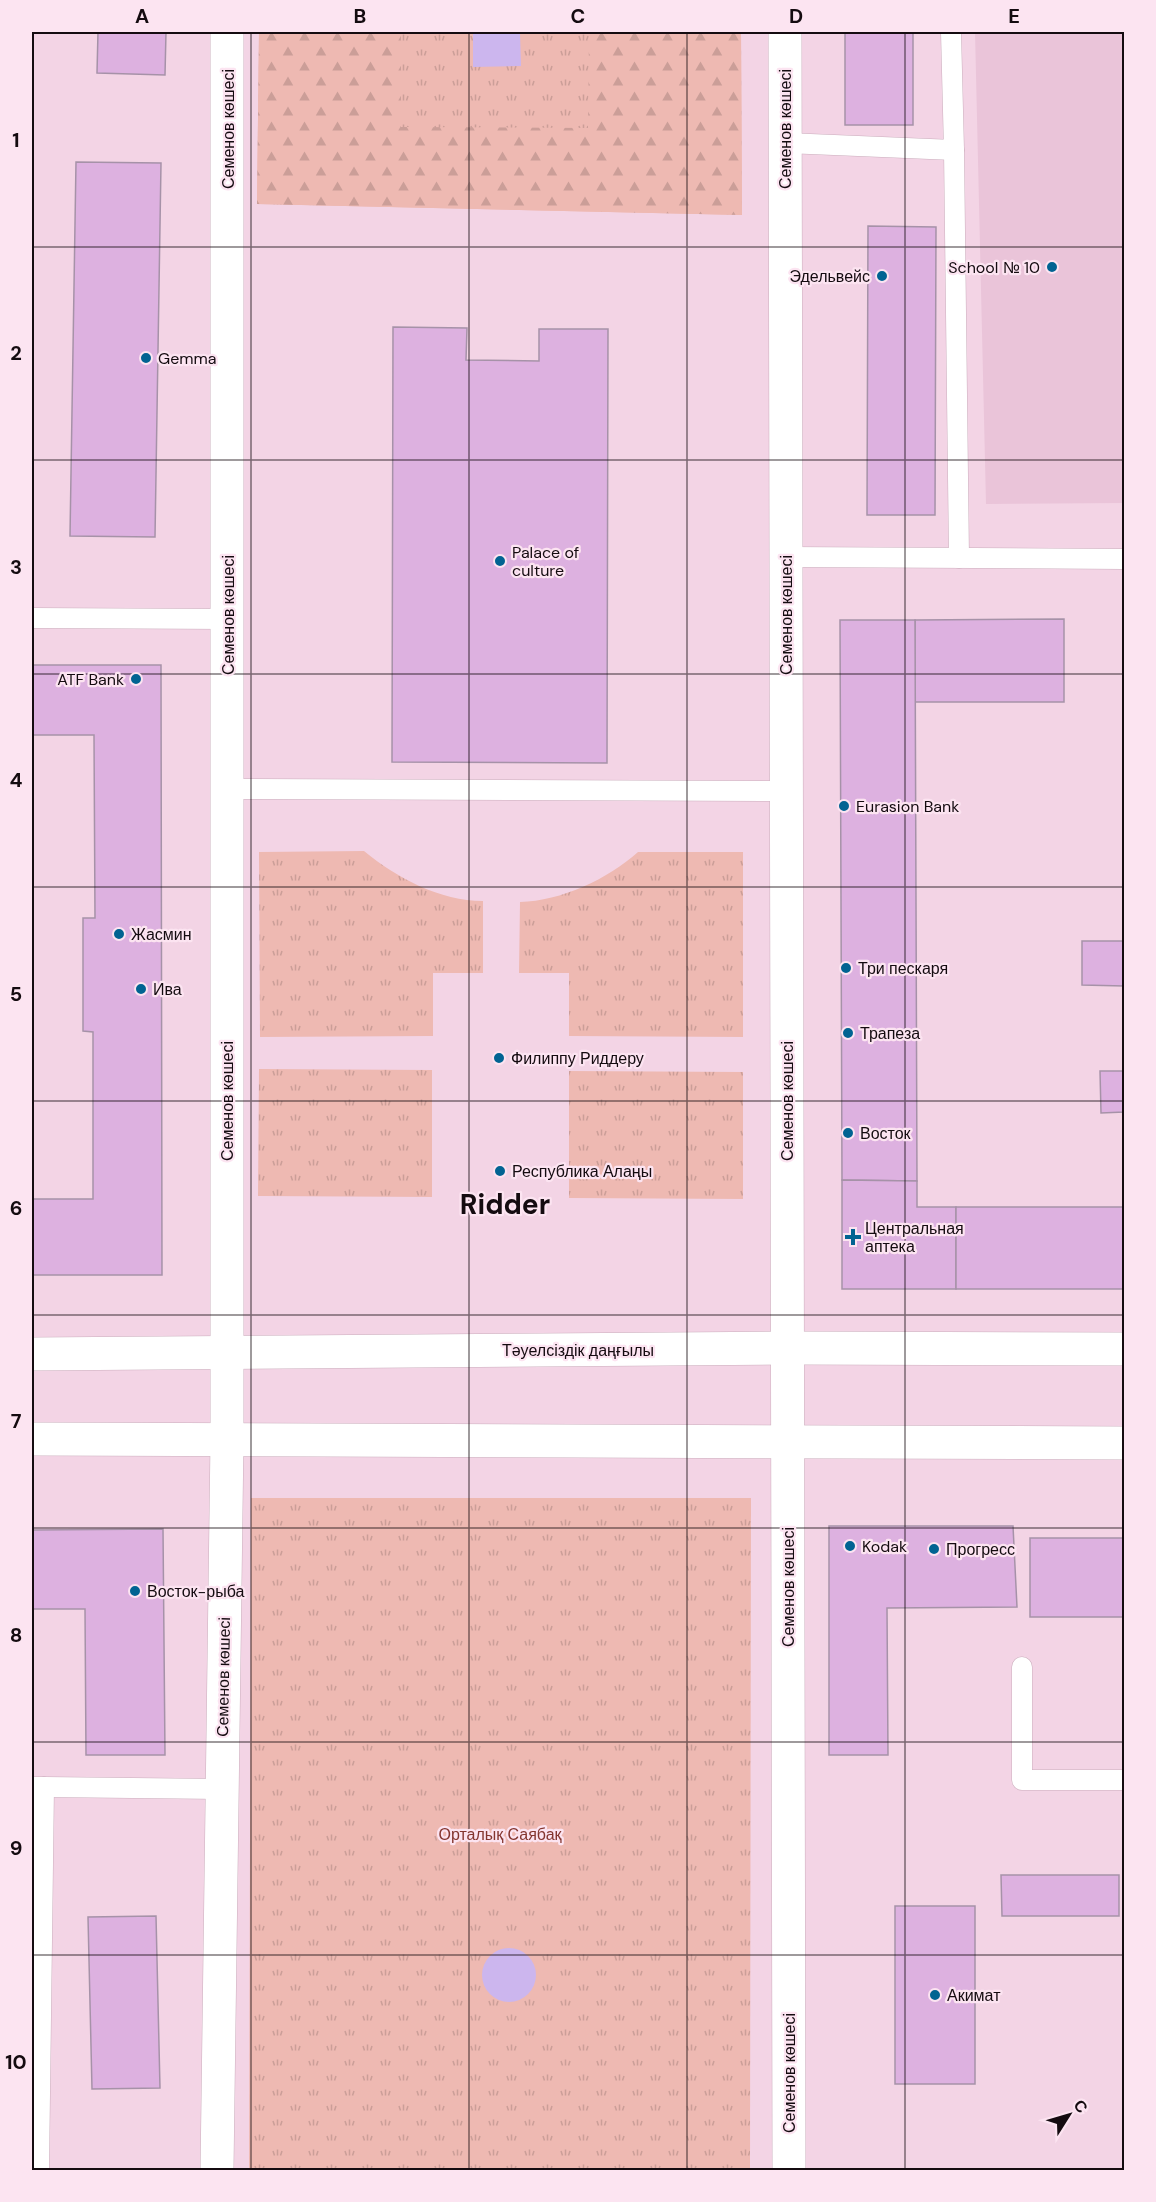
<svg xmlns="http://www.w3.org/2000/svg" width="1156" height="2202" font-family="'DM Sans',sans-serif">
  <style>
    .built { fill: #eac4d9 }
    .grass { fill: url(#grass-tufts) }
    .forest { fill: url(#forest-firs) }
    .water { fill: #ccb6ee }
    .building { fill: #ddb1e0; stroke: #a692a8; stroke-width: 1.5 }
    .lines { fill: none; stroke-linecap: round; stroke-linejoin: round }
    .lane-casing { stroke: #cbaebd; stroke-width: 21 }
    .street-casing { stroke: #cbaebd; stroke-width: 34 }
    .secondary-casing { stroke: #cbaebd; stroke-width: 34 }
    .lane { stroke: #fff; stroke-width: 20 }
    .street { stroke: #fff; stroke-width: 33 }
    .secondary { stroke: #fff; stroke-width: 33 }
    .grid { fill: none; stroke: #140b10; stroke-width: 1.5; stroke-opacity: 0.55 }
    .poi-dot { fill: #016392; stroke: #fce4f1; stroke-width: 2 }
    .labels { text-anchor: middle; stroke-width: 4.5; stroke-linejoin: round; paint-order: stroke }
    .street-label { font-size: 16px; fill: #140b10; stroke: #fce4f1 }
    .poi-label { font-size: 16px; fill: #140b10; stroke: #fce4f1; text-anchor: start }
    .park-label { font-size: 16px; fill: #84352f; stroke: #fce4f1 }
    .town-label { font-size: 28px; font-weight: bold; fill: #140b10; stroke: #fce4f1 }
    .neatline { fill: none; stroke: #140b10; stroke-width: 2 }
    .grid-label { font-size: 20px; text-anchor: middle; font-weight: bold; fill: #140b10 }
  </style>
  <defs>
    <pattern id="grass-tufts" width="24" height="20" patternUnits="userSpaceOnUse" patternTransform="scale(1.5)"><rect width="24" height="20" fill="#eeb9b2"/><path d="M3 7l-1-3M5 7V3M7 7l1-3M15 17l-1-3M17 17v-4M19 17l1-3" fill="none" stroke="#cb9e98"/></pattern>
    <pattern id="forest-firs" width="22" height="20" patternUnits="userSpaceOnUse" patternTransform="scale(1.5)"><rect width="22" height="20" fill="#eeb9b2"/><path d="M5 1l3.5 6h-7zM16 11l3.5 6h-7z" fill="#cb9e98"/></pattern>
  </defs>
  <rect width="100%" height="100%" fill="#f3d4e5"/>
  <path class="built" d="M975,32H1124V503L986,504Z"/>
  <g class="grass">
    <path d="M259,32H741L742,215L257,204Z"/>
    <path d="M364,851C397,878 440,901 483,901V973H433V1036L260,1037L259,852Z"/>
    <path d="M638,852H743V1037L569,1036V973H519L520,902C561,901 608,879 638,852Z"/>
    <path d="M259,1069L432,1070V1197L258,1196Z"/>
    <path d="M569,1071L743,1072V1199L569,1198Z"/>
    <path d="M251,1498H751L750,2170H249Z"/>
  </g>
  <path class="forest" d="M259,32H401V127L588,128L589,32H741L742,215L257,204Z"/>
  <g class="water">
    <path d="M473,32H520L521,66L473,67Z"/>
    <circle cx="509" cy="1975" r="27"/>
  </g>
  <g class="building">
    <path d="M98,32H166L165,75L97,73Z"/>
    <rect x="845" y="32" width="68" height="93"/>
    <path d="M76,162L161,163L155,537L70,536Z"/>
    <path d="M868,226L936,227L935,515H867Z"/>
    <path d="M393,327L467,328L466,360L539,361V329H608L607,763L392,762Z"/>
    <path d="M1064,619V702H915V620Z"/>
    <path d="M840,620H915L917,1181L842,1180Z"/>
    <path d="M32,665H161L162,1275H32V1199H93V1032L83,1031V918H95L94,735H32Z"/>
    <path d="M1082,941H1124V986L1082,985Z"/>
    <path d="M1100,1071H1124V1112L1101,1113Z"/>
    <path d="M842,1180L917,1181V1207H956V1289H842Z"/>
    <rect x="956" y="1207" width="168" height="82"/>
    <path d="M829,1526H1013L1017,1607L887,1608L888,1755H829Z"/>
    <path d="M163,1529L165,1755H86L85,1609H32V1530Z"/>
    <rect x="1030" y="1538" width="94" height="79"/>
    <path d="M1001,1875H1119V1916H1002Z"/>
    <rect x="895" y="1906" width="80" height="178"/>
    <path d="M156,1916L160,2088L92,2089L88,1917Z"/>
  </g>
  <g class="lines">
    <defs>
      <g id="lane">
        <path d="M786,143L954,150L951,32"/>
        <path d="M954,150L959,558"/>
        <path d="M786,557L1124,559"/>
        <path d="M32,618L228,619"/>
        <path d="M228,789L787,791"/>
        <path d="M1022,1667V1780H1124"/>
        <path d="M32,1787H44L39,2170"/>
        <path d="M44,1787L221,1789"/>
      </g>
      <g id="street">
        <path d="M785,32L789,2170"/>
        <path d="M217,2170L227,1440V32"/>
      </g>
      <g id="secondary">
        <path d="M32,1354L788,1348L1124,1349"/>
        <path d="M32,1439L1124,1443"/>
      </g>
    </defs>
    <use href="#lane" class="lane-casing"/>
    <use href="#street" class="street-casing"/>
    <use href="#secondary" class="secondary-casing"/>
    <use href="#lane" class="lane"/>
    <use href="#street" class="street"/>
    <use href="#secondary" class="secondary"/>
  </g>
  <path class="grid" d="M251,32V2170M469,32V2170M687,32V2170M905,32V2170M32,247H1124M32,460H1124M32,674H1124M32,887H1124M32,1101H1124M32,1315H1124M32,1528H1124M32,1742H1124M32,1955H1124"/>
  <g class="poi-dot">
    <circle cx="1052" cy="267" r="6"/>
    <circle cx="882" cy="276" r="6"/>
    <circle cx="146" cy="358" r="6"/>
    <circle cx="500" cy="561" r="6"/>
    <circle cx="136" cy="679" r="6"/>
    <circle cx="844" cy="806" r="6"/>
    <circle cx="119" cy="934" r="6"/>
    <circle cx="846" cy="968" r="6"/>
    <circle cx="141" cy="989" r="6"/>
    <circle cx="848" cy="1033" r="6"/>
    <circle cx="499" cy="1058" r="6"/>
    <circle cx="848" cy="1133" r="6"/>
    <circle cx="500" cy="1171" r="6"/>
    <path d="M850 1228h6v6h6v6h-6v6h-6v-6h-6v-6h6z"/>
    <circle cx="850" cy="1546" r="6"/>
    <circle cx="934" cy="1549" r="6"/>
    <circle cx="135" cy="1591" r="6"/>
    <circle cx="935" cy="1995" r="6"/>
  </g>
  <g class="labels">
    <g class="street-label">
      <text transform="translate(228 129) rotate(-90)" y="6">Семенов көшесі</text>
      <text transform="translate(785 129) rotate(-90)" y="6">Семенов көшесі</text>
      <text transform="translate(228 615) rotate(-90)" y="6">Семенов көшесі</text>
      <text transform="translate(786 615) rotate(-90)" y="6">Семенов көшесі</text>
      <text transform="translate(227 1101) rotate(-90)" y="6">Семенов көшесі</text>
      <text transform="translate(787 1101) rotate(-90)" y="6">Семенов көшесі</text>
      <text x="578" y="1356">Тәуелсіздік даңғылы</text>
      <text transform="translate(788 1587) rotate(-90)" y="6">Семенов көшесі</text>
      <text transform="translate(223 1677) rotate(-89)" y="6">Семенов көшесі</text>
      <text transform="translate(789 2073) rotate(-90)" y="6">Семенов көшесі</text>
    </g>
    <g class="poi-label">
      <text x="1040" y="273" text-anchor="end">School № 10</text>
      <text x="870" y="282" text-anchor="end">Эдельвейс</text>
      <text x="158" y="364">Gemma</text>
      <text x="512" y="558">Palace of<tspan x="512" dy="18">culture</tspan></text>
      <text x="124" y="685" text-anchor="end">ATF Bank</text>
      <text x="856" y="812">Eurasion Bank</text>
      <text x="131" y="940">Жасмин</text>
      <text x="858" y="974">Три пескаря</text>
      <text x="153" y="995">Ива</text>
      <text x="860" y="1039">Трапеза</text>
      <text x="511" y="1064">Филиппу Риддеру</text>
      <text x="860" y="1139">Восток</text>
      <text x="512" y="1177">Республика Алаңы</text>
      <text x="865" y="1234">Центральная<tspan x="865" dy="18">аптека</tspan></text>
      <text x="862" y="1552">Kodak</text>
      <text x="946" y="1555">Прогресс</text>
      <text x="147" y="1597">Восток-рыба</text>
      <text x="947" y="2001">Акимат</text>
    </g>
    <g class="park-label">
      <text x="500" y="1840">Орталық Саябақ</text>
    </g>
    <g class="town-label">
      <text x="505" y="1214">Ridder</text>
    </g>
  </g>
  <rect width="1156" height="2202" fill="none" stroke="#fce4f1" stroke-width="66"/>
  <g transform="translate(1069 2115) rotate(53)" stroke="#fce4f1" stroke-width="4.5" paint-order="stroke">
  <path d="M0-4.5L10 22L0 15L-10 22Z" fill="#140b10"/>
  <text y="-9" font-size="16" font-weight="bold" text-anchor="middle" fill="#140b10">С</text>
  </g>
  <rect x="33" y="33" width="1090" height="2136" class="neatline"/>
  <g class="grid-label">
    <text x="142" y="23">A</text>
    <text x="360" y="23">B</text>
    <text x="578" y="23">C</text>
    <text x="796" y="23">D</text>
    <text x="1014" y="23">E</text>
    <text x="16" y="147">1</text>
    <text x="16" y="360">2</text>
    <text x="16" y="574">3</text>
    <text x="16" y="787">4</text>
    <text x="16" y="1001">5</text>
    <text x="16" y="1215">6</text>
    <text x="16" y="1428">7</text>
    <text x="16" y="1642">8</text>
    <text x="16" y="1855">9</text>
    <text x="16" y="2069">10</text>
  </g>
</svg>
